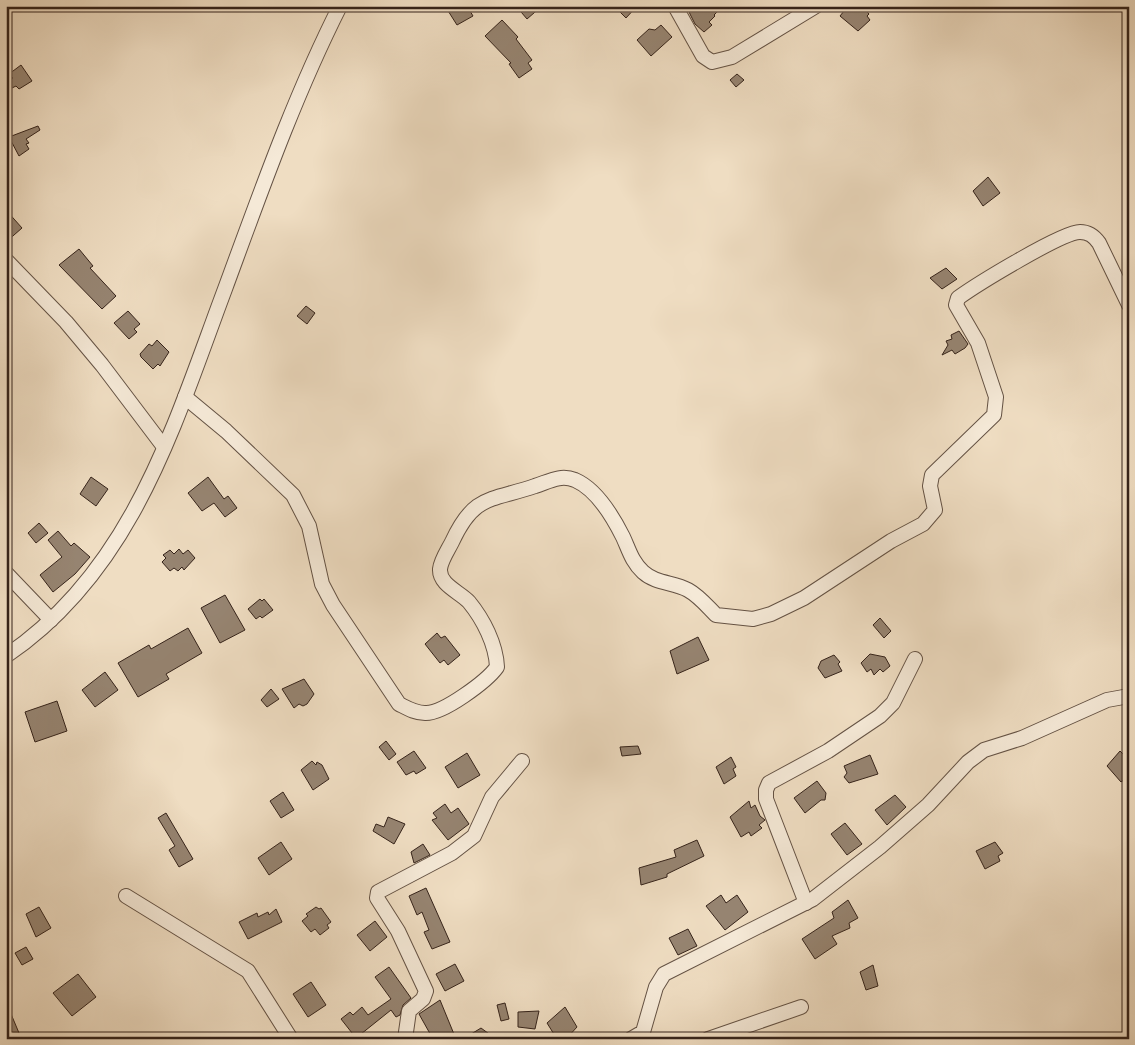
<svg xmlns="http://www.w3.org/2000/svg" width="1135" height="1045" font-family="Vollkorn,serif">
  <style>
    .building { fill: #968471; stroke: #35231a }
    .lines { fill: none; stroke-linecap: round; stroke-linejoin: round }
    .minor-casing { stroke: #645244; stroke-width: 16 }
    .minor { stroke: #f5e9d7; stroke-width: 14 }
  </style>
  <rect width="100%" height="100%" fill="#efddc2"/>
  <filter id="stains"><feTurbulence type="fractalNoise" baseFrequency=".004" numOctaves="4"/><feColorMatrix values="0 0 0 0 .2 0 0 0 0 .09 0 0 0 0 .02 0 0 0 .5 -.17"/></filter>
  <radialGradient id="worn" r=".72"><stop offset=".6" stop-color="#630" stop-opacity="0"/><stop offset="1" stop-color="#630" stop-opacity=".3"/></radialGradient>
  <g class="building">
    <path d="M445,6H467L473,16L457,25Z"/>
    <path d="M516,6H542L527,19Z"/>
    <path d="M614,6H637L626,18Z"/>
    <path d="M693,6H723L714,15L715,16L709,22L712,25L704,32L695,24L690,14L689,11Z"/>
    <path d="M848,6H853L858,12L862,6L869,14L867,16L870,20L858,31L840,16Z"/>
    <path d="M502,20L518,37L516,39L532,60L528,63L532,69L519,78L509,64L511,63L485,36Z"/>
    <path d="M661,25L672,37L651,56L637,40L649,29L655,30Z"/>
    <path d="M21,65L32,81L19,89L16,86L6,91V84L13,78L9,74Z"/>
    <path d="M737,74L744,80L736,87L730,80Z"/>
    <path d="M38,126L40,130L26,139L29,143L26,144L29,149L19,156L9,137Z"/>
    <path d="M988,177L1000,193L983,206L973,191Z"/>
    <path d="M6,210L22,228L6,242Z"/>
    <path d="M79,249L93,266L90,268L116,296L102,309L59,265Z"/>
    <path d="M946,268L957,279L942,289L930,278Z"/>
    <path d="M306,306L315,313L307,324L297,316Z"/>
    <path d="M128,311L140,324L134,329L137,332L129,339L114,323Z"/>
    <path d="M959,331L968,344L965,348L955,354L952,350L942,355L948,345L946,341L952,339L951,335Z"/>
    <path d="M157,340L169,352L160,366L158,364L153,369L141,357L140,354L149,344L152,346Z"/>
    <path d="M91,477L108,489L96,506L80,494Z"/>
    <path d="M208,477L224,499L228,496L237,508L225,517L214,503L202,511L188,493Z"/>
    <path d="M39,523L48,533L36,543L28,533Z"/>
    <path d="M58,531L71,546L74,543L90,557L75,574L53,592L40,575L62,557L48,540Z"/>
    <path d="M179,549L183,554L188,550L195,558L184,570L182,567L178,571L174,568L170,571L162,562L166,558L163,555L170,550L174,554Z"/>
    <path d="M225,595L245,630L220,643L201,608Z"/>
    <path d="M260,599L262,601L264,599L273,610L262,618L260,616L256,619L248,609Z"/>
    <path d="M880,618L891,631L884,638L873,625Z"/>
    <path d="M188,628L202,653L166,674L169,679L138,697L118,663L149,645L151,649Z"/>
    <path d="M437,633L441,638L445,636L460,655L448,665L444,660L440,663L425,644Z"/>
    <path d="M698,637L709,660L677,674L670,651Z"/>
    <path d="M870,654L885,657L890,666L883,672L880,669L874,675L871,669L867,672L861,663Z"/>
    <path d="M834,655L840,662L838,664L842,671L825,678L818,668L821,661Z"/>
    <path d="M105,672L118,690L95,707L82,690Z"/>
    <path d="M304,679L314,694L307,704L303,706L299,704L294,708L282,689Z"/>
    <path d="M271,689L279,699L267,707L261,700Z"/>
    <path d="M57,701L67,731L35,742L25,712Z"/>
    <path d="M386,741L396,754L389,760L379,747Z"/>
    <path d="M638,746L641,754L622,756L620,747Z"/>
    <path d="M414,751L426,768L416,774L414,771L406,775L397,762Z"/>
    <path d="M1120,751L1129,760V776L1121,782L1107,766Z"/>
    <path d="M467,753L480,775L458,788L445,767Z"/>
    <path d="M870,755L878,774L849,783L844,777L847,773L844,766Z"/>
    <path d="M731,757L736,767L733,769L736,776L724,784L716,767Z"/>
    <path d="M312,761L316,765L317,762L322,765L329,779L313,790L301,770Z"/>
    <path d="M817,781L826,793L825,800H821L805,813L794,798Z"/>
    <path d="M283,792L294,810L281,818L270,801Z"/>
    <path d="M895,795L906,807L887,825L875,810Z"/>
    <path d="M749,801L751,808L755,805L760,816L765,820L759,825L762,828L751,836L749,832L741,837L730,817Z"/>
    <path d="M445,804L451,813L458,808L469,824L448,840L432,820L437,818L433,813Z"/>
    <path d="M166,813L193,859L179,867L169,850L175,846L158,818Z"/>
    <path d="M388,817L405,824L394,844L373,831L376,824L384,827Z"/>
    <path d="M845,823L862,844L847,855L831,834Z"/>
    <path d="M697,840L704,856L667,874V877L641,885L639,868L676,857L674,850Z"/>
    <path d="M281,842L292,859L269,875L258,858Z"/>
    <path d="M995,842L1003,853L998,856L1000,861L985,869L976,851Z"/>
    <path d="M423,844L430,855L414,863L411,852Z"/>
    <path d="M426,888L450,942L432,949L424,932L429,930L422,912L417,915L409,896Z"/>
    <path d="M721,895L726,903L737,895L748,912L725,930L706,906Z"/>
    <path d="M848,900L858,918L849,923L850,928L832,936L837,944L815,959L802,939L834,918L832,912Z"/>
    <path d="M39,907L51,928L36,937L26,914Z"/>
    <path d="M316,907L319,909L321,908L331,922L327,925L329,928L320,935L315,929L311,932L302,921L308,916L306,914Z"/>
    <path d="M276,909L282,922L248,939L239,922L257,913L258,917L268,912L269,915Z"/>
    <path d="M375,921L387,937L370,951L357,935Z"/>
    <path d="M688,929L697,946L678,955L669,938Z"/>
    <path d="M26,947L33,959L22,965L15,953Z"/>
    <path d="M455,964L464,981L445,991L436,974Z"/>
    <path d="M873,965L878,986L866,990L860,972Z"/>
    <path d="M389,967L411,998L403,1005L400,1015L396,1017L391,1010L356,1038L341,1019L350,1012L353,1015L362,1007L368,1015L391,999L375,977Z"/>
    <path d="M78,974L96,997L72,1016L53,993Z"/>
    <path d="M311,982L326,1005L308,1017L293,994Z"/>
    <path d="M440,1000L456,1039H433L419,1014Z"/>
    <path d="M6,1002L19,1033L6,1038Z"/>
    <path d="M505,1003L509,1019L501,1021L497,1005Z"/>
    <path d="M565,1007L577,1027L566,1039H557L547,1023Z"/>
    <path d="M539,1011L535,1029L518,1027V1012Z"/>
    <path d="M481,1028L496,1039H463Z"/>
  </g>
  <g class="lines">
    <defs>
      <g id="minor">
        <path d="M675,6L703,56L712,62L732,57L816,6"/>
        <path d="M6,260L66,322L102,365L164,447"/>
        <path d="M185,397L226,431L293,495L309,526L322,584L333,605L399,704C407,708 415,713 425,713C443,714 487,681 497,667C496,644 483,619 469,602C460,592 439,585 440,569C441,560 448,550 452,542C474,494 491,501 535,486C548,482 560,474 575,480C596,489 613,517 623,537C629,550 632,562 643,572C656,584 674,582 688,590C699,596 707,606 716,615L753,619L771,614L804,598L891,541L923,524L935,510L930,486L932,475L994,415L996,397L978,343L956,305L958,298C976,285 1062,232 1080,232C1089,232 1094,236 1099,243L1129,305"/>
        <path d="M6,573L51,620"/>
        <path d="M6,656C133,570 174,425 225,289C260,194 294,97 340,6"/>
        <path d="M126,896L248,971L291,1039"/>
        <path d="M806,903L766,799V790L769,783L828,751L880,716L893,703L915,659"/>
        <path d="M405,1039L409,1011L423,999L426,991L398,931L377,898L378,892L452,853L474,836L492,797L522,761"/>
        <path d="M631,1039L643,1032L656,987L664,974L813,899L880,847L928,805L968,762L984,750L1022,738L1107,700L1129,696"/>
        <path d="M708,1039L801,1007"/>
      </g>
    </defs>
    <use href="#minor" class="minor-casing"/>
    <use href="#minor" class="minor"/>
  </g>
  <rect width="1135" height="1045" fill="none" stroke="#efddc2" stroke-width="25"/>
  <rect x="8" y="8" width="1120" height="1030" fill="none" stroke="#35231a" stroke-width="2.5"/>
  <rect x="12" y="12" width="1110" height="1020" fill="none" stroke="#35231a"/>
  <rect width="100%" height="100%" filter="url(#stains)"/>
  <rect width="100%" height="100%" fill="url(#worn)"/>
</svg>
